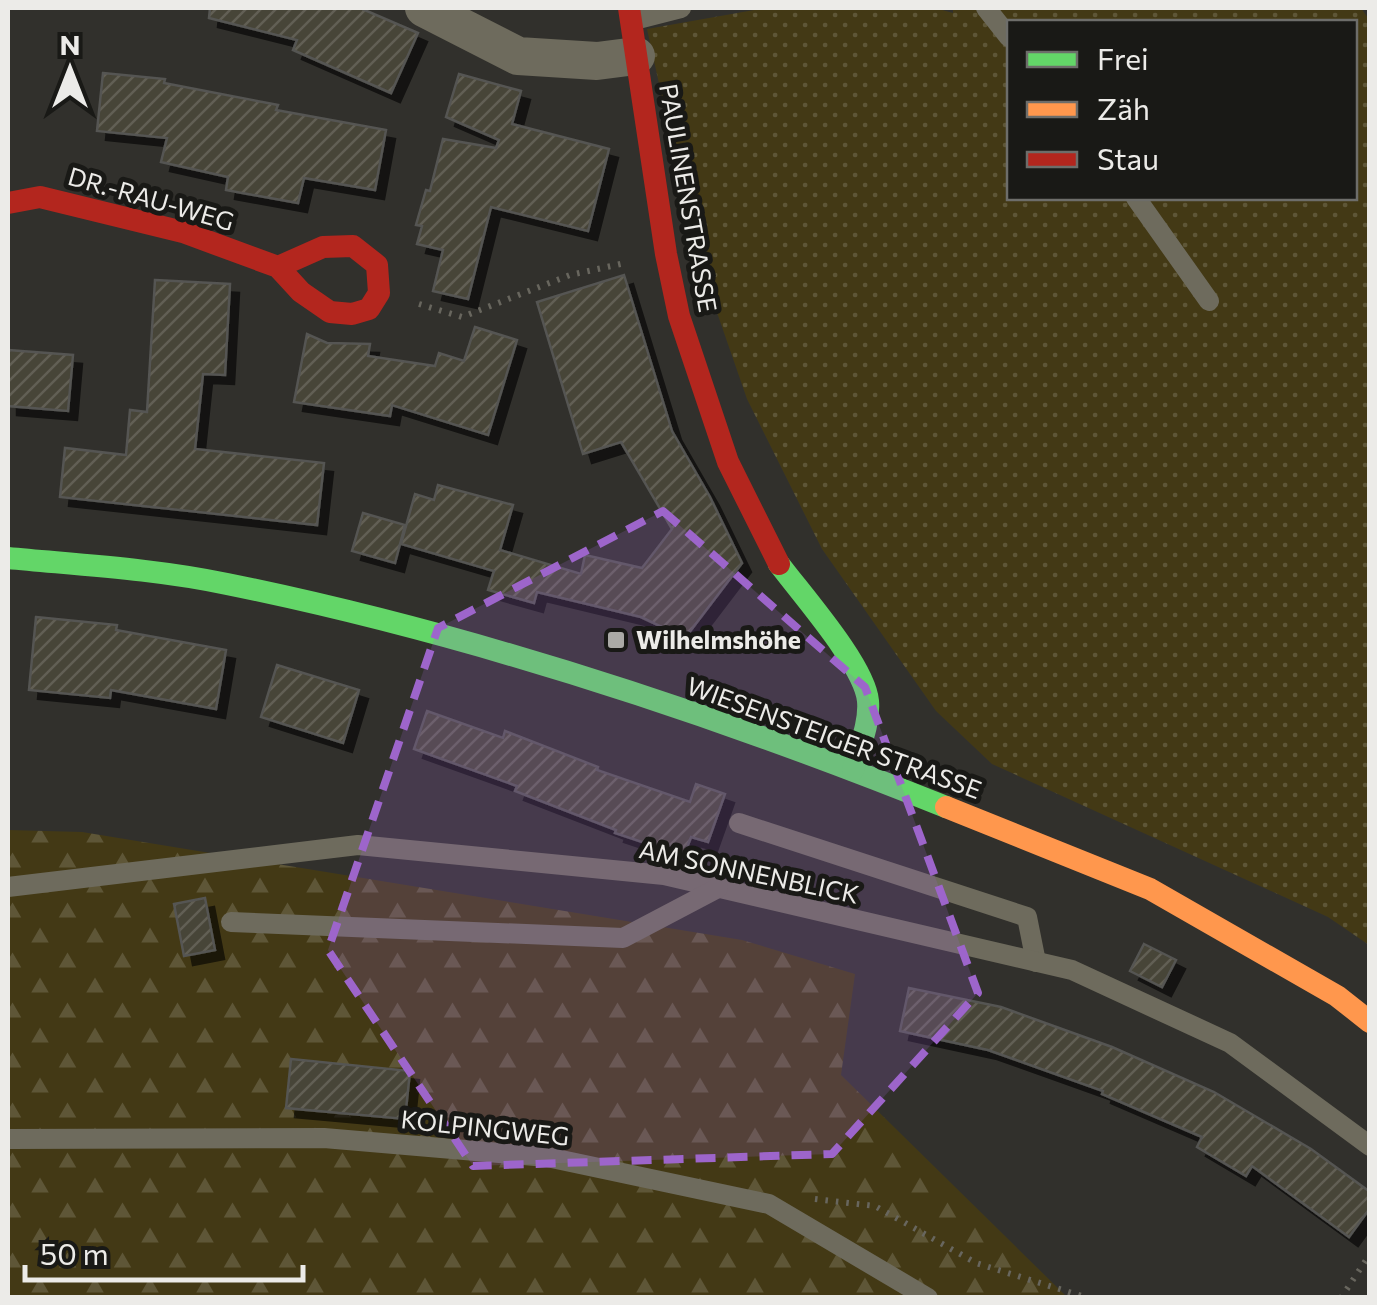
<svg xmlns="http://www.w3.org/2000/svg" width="1377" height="1305" font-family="Commissioner,sans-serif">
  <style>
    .green { fill: url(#green-dots); fill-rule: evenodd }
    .forest { fill: url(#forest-firs) }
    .building { fill: url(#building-hatch); stroke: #555552; stroke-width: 2.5; filter: url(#shadow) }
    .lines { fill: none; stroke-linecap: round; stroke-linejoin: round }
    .path { stroke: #68665e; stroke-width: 6; stroke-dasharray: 2.5 8; stroke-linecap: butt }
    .lane { stroke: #6e6b5d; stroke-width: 20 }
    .street { stroke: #6e6b5d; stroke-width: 38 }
    .fast { stroke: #63d668; stroke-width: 22 }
    .slow { stroke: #ff974d; stroke-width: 22 }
    .jam { stroke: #b3261e; stroke-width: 22 }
    .marked { fill: #9d65cb; fill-opacity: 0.2; stroke: #9d65cb; stroke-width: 8; stroke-dasharray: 20 12; stroke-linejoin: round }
    .poi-dot { fill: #abaaa6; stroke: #191916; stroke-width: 4 }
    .labels { text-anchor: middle; stroke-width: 10; stroke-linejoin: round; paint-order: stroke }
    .street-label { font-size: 25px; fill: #ecebe8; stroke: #191916 }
    .poi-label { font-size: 25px; font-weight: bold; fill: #ecebe8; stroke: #191916; text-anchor: start }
  </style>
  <defs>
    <pattern id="green-dots" width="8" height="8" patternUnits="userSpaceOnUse" patternTransform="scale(2.5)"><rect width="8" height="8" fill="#433915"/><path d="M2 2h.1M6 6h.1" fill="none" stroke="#5e5637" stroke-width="1.8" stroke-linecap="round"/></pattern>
    <pattern id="forest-firs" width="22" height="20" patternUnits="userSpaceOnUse" patternTransform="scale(2.5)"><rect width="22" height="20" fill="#433915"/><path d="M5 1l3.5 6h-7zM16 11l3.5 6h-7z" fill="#5e5637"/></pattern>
    <pattern id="building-hatch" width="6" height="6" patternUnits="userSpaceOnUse" patternTransform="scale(2.5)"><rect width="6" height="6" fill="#474437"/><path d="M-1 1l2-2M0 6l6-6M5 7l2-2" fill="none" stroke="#625f54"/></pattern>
    <filter id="shadow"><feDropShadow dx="9" dy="9" stdDeviation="0" flood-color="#0009"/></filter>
  </defs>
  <rect width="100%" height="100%" fill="#31302c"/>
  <path class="green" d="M766,8H935L953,13V8H1361L1370,21L1369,945L1328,917L992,764L936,711L822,549L747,399L696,252L647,29ZM1009,22H1354V198H1009Z"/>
  <path class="forest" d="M8,830L82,832L742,940L855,974L841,1075L1067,1297L8,1298Z"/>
  <g class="building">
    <path d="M210,8H360L418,33L391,93L293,50L297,40L209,18Z"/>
    <path d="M103,73L165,79L164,83L278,105L276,110L386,130L375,190L304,178L298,203L226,190L228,177L161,162L167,138L97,131Z"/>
    <path d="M459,74L521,91L512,124L609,149L588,231L491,207L468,299L433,291L443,250L417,244L422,226L416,225L426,190L430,191L443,139L496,148L499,140L446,117Z"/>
    <path d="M624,275L672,431L710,497L742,563L685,638L641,617L537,592L534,603L488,590L494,571L401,544L415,494L434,500L438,485L513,505L500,550L581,574L585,555L642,568L672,529L621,442L583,454L537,302Z"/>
    <path d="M155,280L230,284L225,375L203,374L195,449L324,463L317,525L60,497L65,448L126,455L130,410L147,412Z"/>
    <path d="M475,327L517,340L488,435L392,405L390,416L294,402L307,334L327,343L370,344L368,356L435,366L439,353L464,361Z"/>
    <path d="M8,350L73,355L68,411L8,406Z"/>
    <path d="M363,513L405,525L395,563L352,551Z"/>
    <path d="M36,617L117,625L116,630L226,650L216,709L111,690L110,698L29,690Z"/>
    <path d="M277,665L359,690L343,743L261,717Z"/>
    <path d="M427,711L503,738L505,731L598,767L597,770L690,802L696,784L725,794L708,842L691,837L684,856L615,833L616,830L515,791L517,786L414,749Z"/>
    <path d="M205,898L215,950L184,956L174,904Z"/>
    <path d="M1144,944L1176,960L1162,987L1130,971Z"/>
    <path d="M909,988L1001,1007L1112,1047L1214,1092L1311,1149L1370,1192V1208L1349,1237L1252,1166L1246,1176L1197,1147L1202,1137L1102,1094L1103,1091L988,1050L900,1031Z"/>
    <path d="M291,1059L410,1071L405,1119L286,1108Z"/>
  </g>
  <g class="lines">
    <g class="path">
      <path d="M419,304L462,317L570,275L625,263"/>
      <path d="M815,1199L875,1206L976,1263L1088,1298"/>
      <path d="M1341,1298L1370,1254"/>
    </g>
    <g class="lane">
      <path d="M986,8L1009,37"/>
      <path d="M634,20L681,8"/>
      <path d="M1136,198L1209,301"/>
      <path d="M739,823L1027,917L1036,962"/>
      <path d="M8,887L358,845L664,875L1072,970L1230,1043L1370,1146"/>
      <path d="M231,922L623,938L718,888"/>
      <path d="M8,1139L324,1138L547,1157L769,1204L928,1298"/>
    </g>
    <path class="street" d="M424,8L518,56L597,61L636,56"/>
    <g class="fast">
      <path d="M8,558C81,565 156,569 227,584C473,634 714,714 946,807"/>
      <path d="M779,564C803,596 865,666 868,701C870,724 859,748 853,770"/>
    </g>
    <path class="slow" d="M946,807L1150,889L1337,996L1370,1022"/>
    <g class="jam">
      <path d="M629,8L666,254L679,316L728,462L779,564"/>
      <path d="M8,203L40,197L183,232L278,267L301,292L330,312L352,314L369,309L379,293L377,265L353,246L323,247L278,267"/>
    </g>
  </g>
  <path class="marked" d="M663,511L865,687L978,993L832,1154L473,1166L328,950L438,628Z"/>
  <rect class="poi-dot" x="606" y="630" width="20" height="20" rx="5"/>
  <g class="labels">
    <g class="street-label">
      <text transform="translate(688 198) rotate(80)" y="9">PAULINENSTRASSE</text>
      <text transform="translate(151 199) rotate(16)" y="9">DR.-RAU-WEG</text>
      <text transform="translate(834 738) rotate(20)" y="9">WIESENSTEIGER STRASSE</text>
      <text transform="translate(749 872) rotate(12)" y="9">AM SONNENBLICK</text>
      <text transform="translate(485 1128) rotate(6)" y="9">KOLPINGWEG</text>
    </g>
    <g class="poi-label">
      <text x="636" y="649">Wilhelmshöhe</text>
    </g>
  </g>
  <rect width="1377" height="1305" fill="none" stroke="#ecebe8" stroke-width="20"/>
  <rect x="1007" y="20" width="350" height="180" fill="#191916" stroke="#6d6d6a" stroke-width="2.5"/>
  <rect x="1027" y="52" width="50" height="15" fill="#63d668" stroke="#6d6d6a" stroke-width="2.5"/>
  <text x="1097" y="70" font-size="30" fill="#ecebe8">Frei</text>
  <rect x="1027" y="102" width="50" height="15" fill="#ff974d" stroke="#6d6d6a" stroke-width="2.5"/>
  <text x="1097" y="120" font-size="30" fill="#ecebe8">Zäh</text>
  <rect x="1027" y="152" width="50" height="15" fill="#b3261e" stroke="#6d6d6a" stroke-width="2.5"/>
  <text x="1097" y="170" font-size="30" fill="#ecebe8">Stau</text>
  <g transform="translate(70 70)" stroke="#191916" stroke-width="8" paint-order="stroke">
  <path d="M0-8L18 38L0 25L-18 38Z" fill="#ecebe8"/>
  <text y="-15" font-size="28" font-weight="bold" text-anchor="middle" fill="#ecebe8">N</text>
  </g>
  <path d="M25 1265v15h278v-15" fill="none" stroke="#ecebe8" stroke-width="5"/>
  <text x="40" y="1265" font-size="30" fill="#ecebe8" stroke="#191916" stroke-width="8" paint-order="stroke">50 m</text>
</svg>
